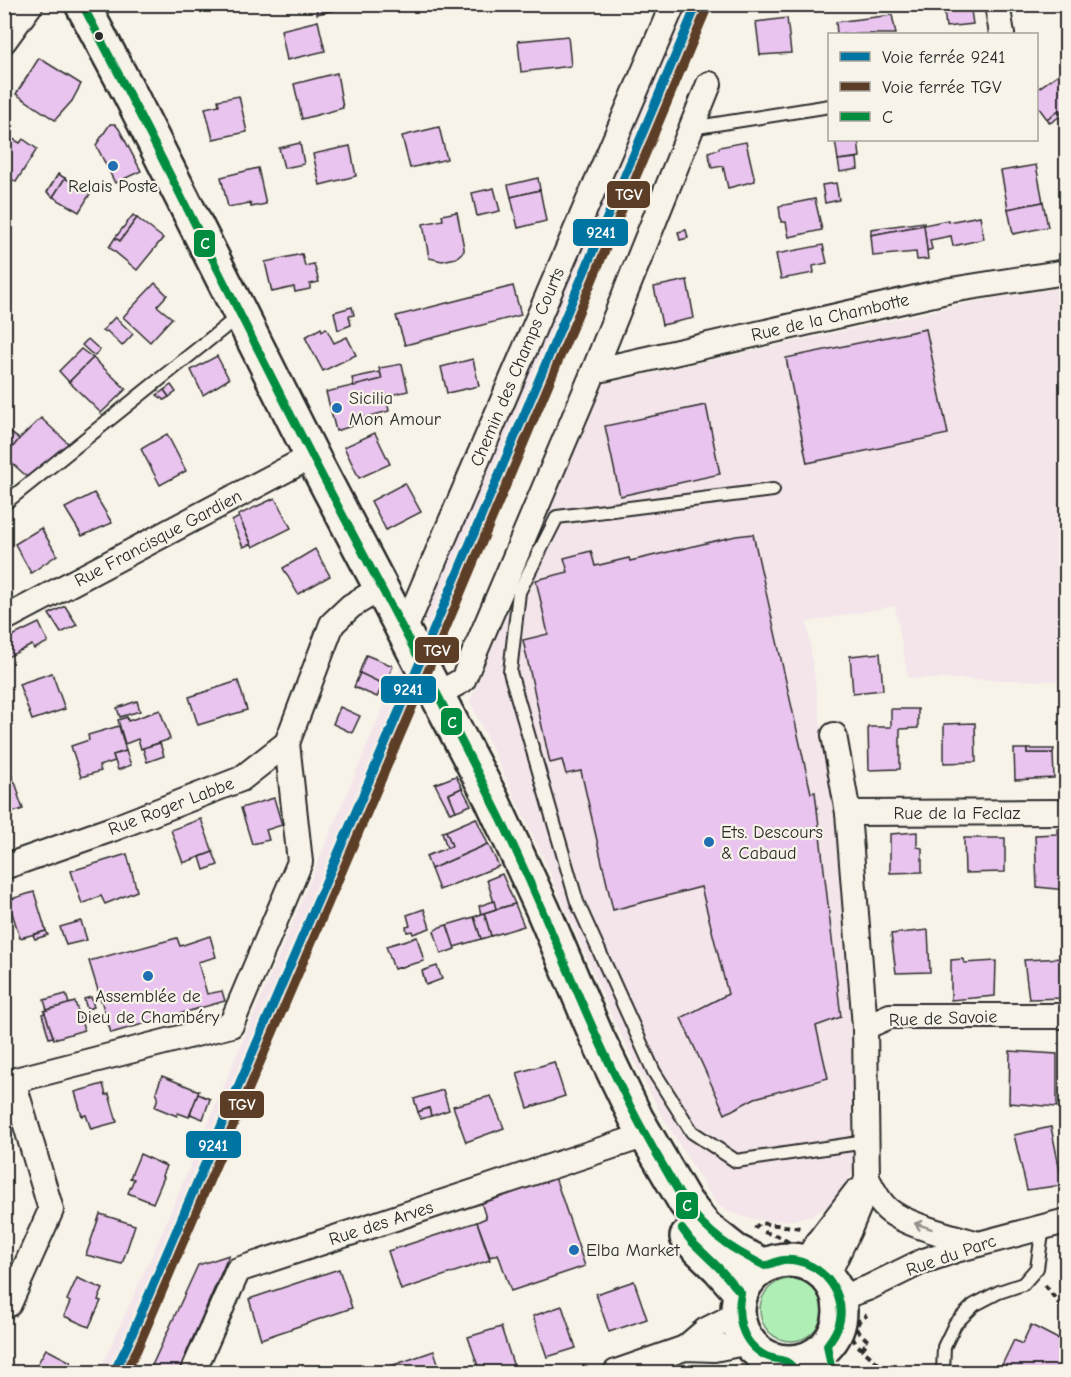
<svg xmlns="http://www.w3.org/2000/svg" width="1071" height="1377" font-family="'Comic Neue',sans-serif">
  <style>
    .built { fill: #f3e5ea }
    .green { fill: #afefb6; stroke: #6d8d70; stroke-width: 1.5 }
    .building { fill: #e9c4ee; stroke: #2b2b2b; stroke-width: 1.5 }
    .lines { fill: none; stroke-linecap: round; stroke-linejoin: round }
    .lane-casing { stroke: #2b2b2b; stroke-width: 16 }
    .street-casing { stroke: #2b2b2b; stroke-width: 28 }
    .secondary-casing { stroke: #2b2b2b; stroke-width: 38 }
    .path { stroke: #2b2b2b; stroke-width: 4; stroke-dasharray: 6 4.5; stroke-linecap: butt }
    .lane { stroke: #f7f3e8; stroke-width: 12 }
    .street { stroke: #f7f3e8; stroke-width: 24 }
    .secondary { stroke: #f7f3e8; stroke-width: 33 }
    .bus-1-casing { stroke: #f7f3e8; stroke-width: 12 }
    .bus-1 { stroke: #008d3f; stroke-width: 8 }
    .rail-1-casing { stroke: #f7f3e8; stroke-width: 14 }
    .rail-2-casing { stroke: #f7f3e8; stroke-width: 14 }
    .rail-1 { stroke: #0075a1; stroke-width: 9 }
    .rail-2 { stroke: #5c3e26; stroke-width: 9 }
    .oneway { stroke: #918f8a }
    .bus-dot { fill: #2b2b2b; stroke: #f7f3e8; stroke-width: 2 }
    .poi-dot { fill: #1f6fb2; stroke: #f7f3e8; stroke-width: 2 }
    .labels { text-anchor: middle; stroke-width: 4.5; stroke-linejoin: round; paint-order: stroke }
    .poi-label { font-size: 18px; fill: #2b2b2b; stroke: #f7f3e8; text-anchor: start }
    .street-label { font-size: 18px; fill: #2b2b2b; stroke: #f7f3e8 }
    .line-badge { stroke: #f7f3e8; stroke-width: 2 }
    .badge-label { font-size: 16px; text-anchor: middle; font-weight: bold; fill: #fff }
  </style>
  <rect width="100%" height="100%" fill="#f7f3e8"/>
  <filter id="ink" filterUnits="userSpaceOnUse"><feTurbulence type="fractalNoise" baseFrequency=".0167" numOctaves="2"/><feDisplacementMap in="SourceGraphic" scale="12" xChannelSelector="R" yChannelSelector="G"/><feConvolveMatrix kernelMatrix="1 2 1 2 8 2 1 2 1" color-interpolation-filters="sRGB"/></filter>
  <g filter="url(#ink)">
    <g class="built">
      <path d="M682,5H710L437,647L422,614Z"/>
      <path d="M1066,287V681L908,678L895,606L807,622L822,732L852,943L858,1167L828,1206L813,1215L792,1220L769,1221L747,1218L726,1211L717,1204L707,1190L660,1112L615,1023L546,864L470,701L603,384L983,300Z"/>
      <path d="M404,658L421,685L191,1242L128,1372H99L161,1235Z"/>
    </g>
    <circle class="green" cx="791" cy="1310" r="31"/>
    <g class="building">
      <path d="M319,4H334L335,10L317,14L316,5Z"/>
      <path d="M941,4H970L973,24L946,27L944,10H942Z"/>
      <path d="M892,15L896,34H837L836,22Z"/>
      <path d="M787,18L791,53L760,55L756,22Z"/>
      <path d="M318,21L325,51L287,60L281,30Z"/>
      <path d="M568,36L571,66L521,72L518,41Z"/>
      <path d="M39,58L81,84L72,101L55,120L16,94Z"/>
      <path d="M1066,69V113L1062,115L1059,110L1047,119L1036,104V90Z"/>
      <path d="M337,73L343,108L302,119L294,84Z"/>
      <path d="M239,96L247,132L213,139L205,108L219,105L218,100Z"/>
      <path d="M1059,110L1062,115L1050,123L1047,119Z"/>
      <path d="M110,124H115L119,129L141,171L115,183L96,145Z"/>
      <path d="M439,127L447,159L410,168L402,136Z"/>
      <path d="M4,134L20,143L23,139L37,149L16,182L4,174Z"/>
      <path d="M835,140H858L860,157L838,160Z"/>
      <path d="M746,142L755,181L728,188L723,166L712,168L708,152L719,149V147Z"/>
      <path d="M300,143L304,164L284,168L279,148Z"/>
      <path d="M350,146L356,176L320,185L313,154Z"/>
      <path d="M857,158L858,169L840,172L838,160Z"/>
      <path d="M1036,165L1043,202L1008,209L1001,171Z"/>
      <path d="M258,168L266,204L251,207L250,203L228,207L221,177Z"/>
      <path d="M58,174L65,178L53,197L47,192Z"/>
      <path d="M65,178L90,194L79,212L53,197Z"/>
      <path d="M538,178L540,190L511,197L508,185Z"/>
      <path d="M836,183L839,200L825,203L822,185Z"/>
      <path d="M494,188L500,211L477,216L472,193Z"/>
      <path d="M540,190L546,221L518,228L511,197Z"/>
      <path d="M815,199L822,230L789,237L786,222H781L779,206Z"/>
      <path d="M1043,202L1048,227L1013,234L1008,209Z"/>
      <path d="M457,212L464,248V251L456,258L442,261L429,258L423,224L443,220L442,215Z"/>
      <path d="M133,215L137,218L120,241L115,238Z"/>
      <path d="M980,216L984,239L953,246L951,236L930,240L932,249L927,251L924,225L948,220V222Z"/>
      <path d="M137,218L163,238L137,270L109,247L115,238L120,241Z"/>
      <path d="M924,222V225L871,235V229Z"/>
      <path d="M924,225L928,259L917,260L916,252L873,256L871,235Z"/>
      <path d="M686,230L688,238L680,240L678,232Z"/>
      <path d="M823,245L827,263L813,266L814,273L781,279L776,254Z"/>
      <path d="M302,254L305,266L314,264L319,282L310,284V289L295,292L294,287L272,292L265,262Z"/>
      <path d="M687,280L694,318L662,325L654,287Z"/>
      <path d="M155,283L167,295L157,306L172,318L150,342L123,317Z"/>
      <path d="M513,286L521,315L405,345L396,316Z"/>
      <path d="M352,307L354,315L349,316L351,325L338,330L334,312Z"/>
      <path d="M115,317L133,334L122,346L107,331L104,332L102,331Z"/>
      <path d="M321,328L322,331L326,328L334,343L347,337L356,355L323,371L305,337Z"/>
      <path d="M926,329L948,434L807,463L786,358Z"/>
      <path d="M88,339L100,350L94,356L82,345Z"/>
      <path d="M81,349L93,358L69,382L59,371Z"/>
      <path d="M217,356L229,379L203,395L191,370Z"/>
      <path d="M93,358L126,389L101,413L69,382Z"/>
      <path d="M473,359L479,386L447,393L441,367Z"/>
      <path d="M402,364L408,391L386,396L389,411L351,421L352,426L336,431L326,392L382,379L379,368Z"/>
      <path d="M380,372L382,379L354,386L352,378Z"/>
      <path d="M171,385L176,392L169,397L164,390Z"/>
      <path d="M164,390L169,397L164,400L157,395Z"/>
      <path d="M706,405L720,474L620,496L605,426Z"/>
      <path d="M41,418L69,444L32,481L5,457L19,439Z"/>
      <path d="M6,429L19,439L5,457L9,460L4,461V431Z"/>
      <path d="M375,433L390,464L359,478L344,447Z"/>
      <path d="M167,434L186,471L160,485L141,449Z"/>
      <path d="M405,483L421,512L386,530L371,501Z"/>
      <path d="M94,493L112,523L82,536L65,508Z"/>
      <path d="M275,498L291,528L253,547L238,515Z"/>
      <path d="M239,517L251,544L243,547L232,521Z"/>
      <path d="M41,528L57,555L31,573L15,544Z"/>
      <path d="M753,534L811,793L815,792L841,1017L816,1026L828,1078L755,1098L725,1114L681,1018L728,994L701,887L613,910L581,771L566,774L562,760L550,763L523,640L548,634L536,580L568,572L564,558L591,551L595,566L629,558L630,561L736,536Z"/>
      <path d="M315,549L330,576L298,594L283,568Z"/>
      <path d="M65,606L77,625L61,633L49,614Z"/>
      <path d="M39,623L48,642L34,649L32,645L5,658L7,662L4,663V640Z"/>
      <path d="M880,653L883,690L853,693L850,656Z"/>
      <path d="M366,655L393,666L385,685L359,673Z"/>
      <path d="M52,673L65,709L32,720L19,684Z"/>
      <path d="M360,673L383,684L377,697L354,687Z"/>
      <path d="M238,681L247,710L198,725L189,697Z"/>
      <path d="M137,701L140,711L120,717L117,708Z"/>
      <path d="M340,707L360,716L352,733L333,724Z"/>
      <path d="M891,709H918V728L900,729V769L869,770L868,727H891Z"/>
      <path d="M160,710L170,739L141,749L138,739L125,744L118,720L127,717L128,721Z"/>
      <path d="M975,723L976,762L944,763V724Z"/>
      <path d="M119,726L126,751L113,755L115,761L99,766L101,771L81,777L71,746L89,740L88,735Z"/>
      <path d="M160,743L164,756L147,762L143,748Z"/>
      <path d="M1014,749H1027V753H1053L1054,778L1015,780Z"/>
      <path d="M1027,749H1054L1053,753H1027Z"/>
      <path d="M126,751L131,765L118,770L113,755Z"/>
      <path d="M9,767L14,782H15L19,794L18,795L23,809L4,815V768Z"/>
      <path d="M456,776L462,788L449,794L456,811L450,813L435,784Z"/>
      <path d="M462,788L471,805L456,811L449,794Z"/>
      <path d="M274,798L282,825L266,830L269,840L252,844L241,808Z"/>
      <path d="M476,818L488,844L431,869L426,856L452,846L446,831Z"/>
      <path d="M201,819L213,852L183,863L171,830Z"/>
      <path d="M1066,828V890L1037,887L1035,835L1057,834V829Z"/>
      <path d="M446,831L452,846L447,848L442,832Z"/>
      <path d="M917,832V847L922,848V872L890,873V834Z"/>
      <path d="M964,838H1005V872L965,873Z"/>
      <path d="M488,844L499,866L439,890L431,869Z"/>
      <path d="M213,852L218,865L204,870L200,857Z"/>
      <path d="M127,854L137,891L105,904L101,896L82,904L71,871Z"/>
      <path d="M502,874L515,904L496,909L487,880Z"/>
      <path d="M34,892L46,931L20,938L8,900Z"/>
      <path d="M494,901L496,909L481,914L479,906Z"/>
      <path d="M515,904L524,926L491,936L484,913Z"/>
      <path d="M424,909L430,928L413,934L412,931L407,932L406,927L410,926L407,915Z"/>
      <path d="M484,913L491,936L481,939L474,917Z"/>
      <path d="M474,917L481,939L454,947L447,925Z"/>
      <path d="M81,921L87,940L66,945L60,927Z"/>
      <path d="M447,925L455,949L441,954L434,931L440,927Z"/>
      <path d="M928,930L930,972L896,973L891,934Z"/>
      <path d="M46,931L48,935L35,939L33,935Z"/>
      <path d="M210,936L216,957L198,962L207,994L222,991L225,1001L111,1033L89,961L132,949L133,950L177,938L180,946Z"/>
      <path d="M417,937L424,961L394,969L386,946Z"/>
      <path d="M1064,958L1066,998L1029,999L1024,960Z"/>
      <path d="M963,959L964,963L996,961L995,996L951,1000V960Z"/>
      <path d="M437,966L442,979L426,985L422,971Z"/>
      <path d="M66,994L69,1004L47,1010L44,1000Z"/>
      <path d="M91,997L94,1007L87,1009L84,999Z"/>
      <path d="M75,1002L84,1030L54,1039L44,1011Z"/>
      <path d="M45,1013L53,1037L49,1038L42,1014Z"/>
      <path d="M1010,1051L1057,1054V1107L1009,1103Z"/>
      <path d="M554,1062L565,1096L528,1108L517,1073Z"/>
      <path d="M162,1076L199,1091L189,1117L178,1113L177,1116L155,1107L158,1097L156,1092Z"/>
      <path d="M103,1084L106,1095L109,1094L117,1122L91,1129L86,1115L82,1116L75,1092Z"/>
      <path d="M443,1090L449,1110L431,1116L429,1108L418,1112L414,1099Z"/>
      <path d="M198,1094L210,1099L203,1119L190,1114Z"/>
      <path d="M491,1096L504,1128L466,1142L453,1106Z"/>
      <path d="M429,1108L431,1116L421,1119L418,1112Z"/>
      <path d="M1051,1127L1063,1185L1027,1190L1014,1135Z"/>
      <path d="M140,1154L166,1166L162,1176L164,1177L153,1203L128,1193L134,1179L130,1178Z"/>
      <path d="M554,1174L585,1266L511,1291L498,1254L490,1257L477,1222L486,1218L480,1199Z"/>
      <path d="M100,1214L135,1225L122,1264L86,1255Z"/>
      <path d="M477,1222L490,1260L401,1290L388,1251Z"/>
      <path d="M229,1255L178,1372H149L198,1265Z"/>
      <path d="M339,1269L352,1308L261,1339L249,1299Z"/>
      <path d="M77,1278L103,1289L98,1300L101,1301L89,1327L64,1316L70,1302L67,1300Z"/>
      <path d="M634,1281L647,1319L609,1332L596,1294Z"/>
      <path d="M562,1306L576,1348L547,1357L533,1316Z"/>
      <path d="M1031,1325L1066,1343V1362L1065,1364L1066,1365V1372H1007L1000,1369L1014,1340L1022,1344Z"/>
      <path d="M501,1327L514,1367L496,1372H480L468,1337Z"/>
      <path d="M46,1349L71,1362L66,1372H33Z"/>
      <path d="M434,1351L441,1372H387L385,1368Z"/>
    </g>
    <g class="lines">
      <defs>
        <g id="lane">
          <path d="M691,128L830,106"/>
          <path d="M773,490L557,517L519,592L510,672L577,902L654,1072L692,1132L736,1161L866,1142"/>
          <path d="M4,504L240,315"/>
          <path d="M943,1372L944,1347L955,1324L974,1305L999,1292L1023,1284L1037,1268L1043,1227"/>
        </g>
        <g id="street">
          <path d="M997,4L1002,34"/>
          <path d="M4,41L31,4"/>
          <path d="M594,371L951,290L1066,272"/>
          <path d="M4,619L312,456"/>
          <path d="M404,631L673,4"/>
          <path d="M438,694L463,680L594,371L709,84"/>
          <path d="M848,813L1066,812"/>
          <path d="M4,867L112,829L241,779L287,743L332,624L351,606L381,588"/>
          <path d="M865,1027L890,1016H1066"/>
          <path d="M4,1083L231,1025L300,862L287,743"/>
          <path d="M867,1178C872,1188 878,1201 887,1209C904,1225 955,1237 978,1244"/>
          <path d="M805,1262L821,1238L856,1192"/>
          <path d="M827,1276L849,1230L859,1206L867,1178L865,1027L848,813L834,735"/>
          <path d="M839,1298L868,1288L921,1262L956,1250L1066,1221"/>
          <path d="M9,1304L51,1210L13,1081"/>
          <path d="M685,1348L706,1330L738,1314"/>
          <path d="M193,1372L238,1270L631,1140"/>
          <path d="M616,1372L685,1348L714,1349L749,1342"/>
        </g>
        <g id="secondary">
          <path d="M82,4L129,92L312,456L492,800L543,910L596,1035L636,1118L685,1202L706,1228L735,1251L765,1266"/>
          <path d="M687,1237L719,1268L741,1293"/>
          <circle cx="789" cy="1311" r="51"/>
        </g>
      </defs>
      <use href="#lane" class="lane-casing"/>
      <use href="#street" class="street-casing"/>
      <use href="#secondary" class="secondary-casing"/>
      <g class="path">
        <path d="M755,1229L759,1223L801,1228"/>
        <path d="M764,1232L778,1236L790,1243"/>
        <path d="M1045,1285L1066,1313"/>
        <path d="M842,1319L856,1344L888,1372"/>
        <path d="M862,1349L868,1341L856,1329L859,1321L867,1315"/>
        <path d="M777,1360L783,1372"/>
      </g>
      <use href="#lane" class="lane"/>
      <use href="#street" class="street"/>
      <use href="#secondary" class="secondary"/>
      <defs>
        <g id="bus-1">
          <path d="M82,4C162,154 235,307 313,458C372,572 434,684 491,799C549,913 589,1037 653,1148C664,1166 674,1186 686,1204C709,1235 731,1249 765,1266C771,1264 777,1261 783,1260C815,1257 846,1288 840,1320C838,1330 833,1337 827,1345L832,1372"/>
          <path d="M682,1229L691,1241L719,1268L741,1293C736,1317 741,1342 764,1355C771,1359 780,1359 787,1362C791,1364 794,1369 797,1372"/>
        </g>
      </defs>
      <use href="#bus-1" class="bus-1-casing"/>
      <use href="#bus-1" class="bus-1"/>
      <defs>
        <path id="rail-1" d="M114,1372L127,1346L420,662L697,4"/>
        <path id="rail-2" d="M125,1372L137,1350L430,666L707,8"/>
      </defs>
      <use href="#rail-1" class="rail-1-casing"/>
      <use href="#rail-2" class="rail-2-casing"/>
      <use href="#rail-1" class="rail-1"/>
      <use href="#rail-2" class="rail-2"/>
    </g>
    <defs><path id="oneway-shaft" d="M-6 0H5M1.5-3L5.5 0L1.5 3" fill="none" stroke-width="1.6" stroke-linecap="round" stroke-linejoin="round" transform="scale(1.5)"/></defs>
    <use class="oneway" href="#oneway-shaft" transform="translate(923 1226) rotate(-162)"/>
  </g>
  <circle class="bus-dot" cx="99" cy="36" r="5"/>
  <g class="poi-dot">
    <circle cx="113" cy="166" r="6"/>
    <circle cx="337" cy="408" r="6"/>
    <circle cx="709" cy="842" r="6"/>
    <circle cx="148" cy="976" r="6"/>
    <circle cx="574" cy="1250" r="6"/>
  </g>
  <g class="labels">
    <g class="poi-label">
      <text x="113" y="192" text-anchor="middle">Relais Poste</text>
      <text x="349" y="404">Sicilia<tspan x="349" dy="21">Mon Amour</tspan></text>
      <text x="721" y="838">Ets. Descours<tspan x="721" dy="21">&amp; Cabaud</tspan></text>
      <text x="148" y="1002" text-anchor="middle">Assemblée de<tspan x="148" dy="21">Dieu de Chambéry</tspan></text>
      <text x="586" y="1256">Elba Market</text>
    </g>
    <g class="street-label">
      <text transform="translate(830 317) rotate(-13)" y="6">Rue de la Chambotte</text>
      <text transform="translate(517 367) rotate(-67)" y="6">Chemin des Champs Courts</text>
      <text transform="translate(158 538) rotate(-28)" y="6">Rue Francisque Gardien</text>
      <text transform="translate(171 806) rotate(-21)" y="6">Rue Roger Labbe</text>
      <text x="957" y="819">Rue de la Feclaz</text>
      <text transform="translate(943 1018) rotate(-2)" y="6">Rue de Savoie</text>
      <text transform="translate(381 1223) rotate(-18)" y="6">Rue des Arves</text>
      <text transform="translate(951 1255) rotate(-19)" y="6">Rue du Parc</text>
    </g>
  </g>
  <g class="line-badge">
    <rect x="606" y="180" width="45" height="29" rx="6" fill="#5c3e26"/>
    <rect x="572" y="218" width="57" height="29" rx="6" fill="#0075a1"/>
    <rect x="193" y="229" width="23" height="29" rx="6" fill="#008d3f"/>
    <rect x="414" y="636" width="46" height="28" rx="6" fill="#5c3e26"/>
    <rect x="380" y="675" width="57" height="29" rx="6" fill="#0075a1"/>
    <rect x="440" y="707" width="23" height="29" rx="6" fill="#008d3f"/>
    <rect x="219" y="1090" width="46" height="29" rx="6" fill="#5c3e26"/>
    <rect x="185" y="1130" width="57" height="29" rx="6" fill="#0075a1"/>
    <rect x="675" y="1191" width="24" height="29" rx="6" fill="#008d3f"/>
  </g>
  <g class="badge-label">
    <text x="629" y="200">TGV</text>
    <text x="601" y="238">9241</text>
    <text x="205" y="249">C</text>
    <text x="437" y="656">TGV</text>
    <text x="408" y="695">9241</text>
    <text x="452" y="728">C</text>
    <text x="242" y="1110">TGV</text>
    <text x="213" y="1151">9241</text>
    <text x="687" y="1211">C</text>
  </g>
  <rect width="1071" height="1377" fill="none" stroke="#f7f3e8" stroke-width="24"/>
  <rect x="12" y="12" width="1047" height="1353" fill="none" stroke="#2b2b2b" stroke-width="2" filter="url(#ink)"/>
  <rect x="828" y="33" width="210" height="108" fill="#f7f3e8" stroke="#a5a39c" stroke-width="1.5"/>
  <rect x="840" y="52" width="30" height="9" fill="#0075a1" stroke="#a5a39c" stroke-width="1.5"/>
  <text x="882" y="63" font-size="18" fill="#2b2b2b">Voie ferrée 9241</text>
  <rect x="840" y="82" width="30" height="9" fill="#5c3e26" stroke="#a5a39c" stroke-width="1.5"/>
  <text x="882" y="93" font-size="18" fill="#2b2b2b">Voie ferrée TGV</text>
  <rect x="840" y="112" width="30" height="9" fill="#008d3f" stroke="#a5a39c" stroke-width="1.5"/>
  <text x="882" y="123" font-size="18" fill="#2b2b2b">C</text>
</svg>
